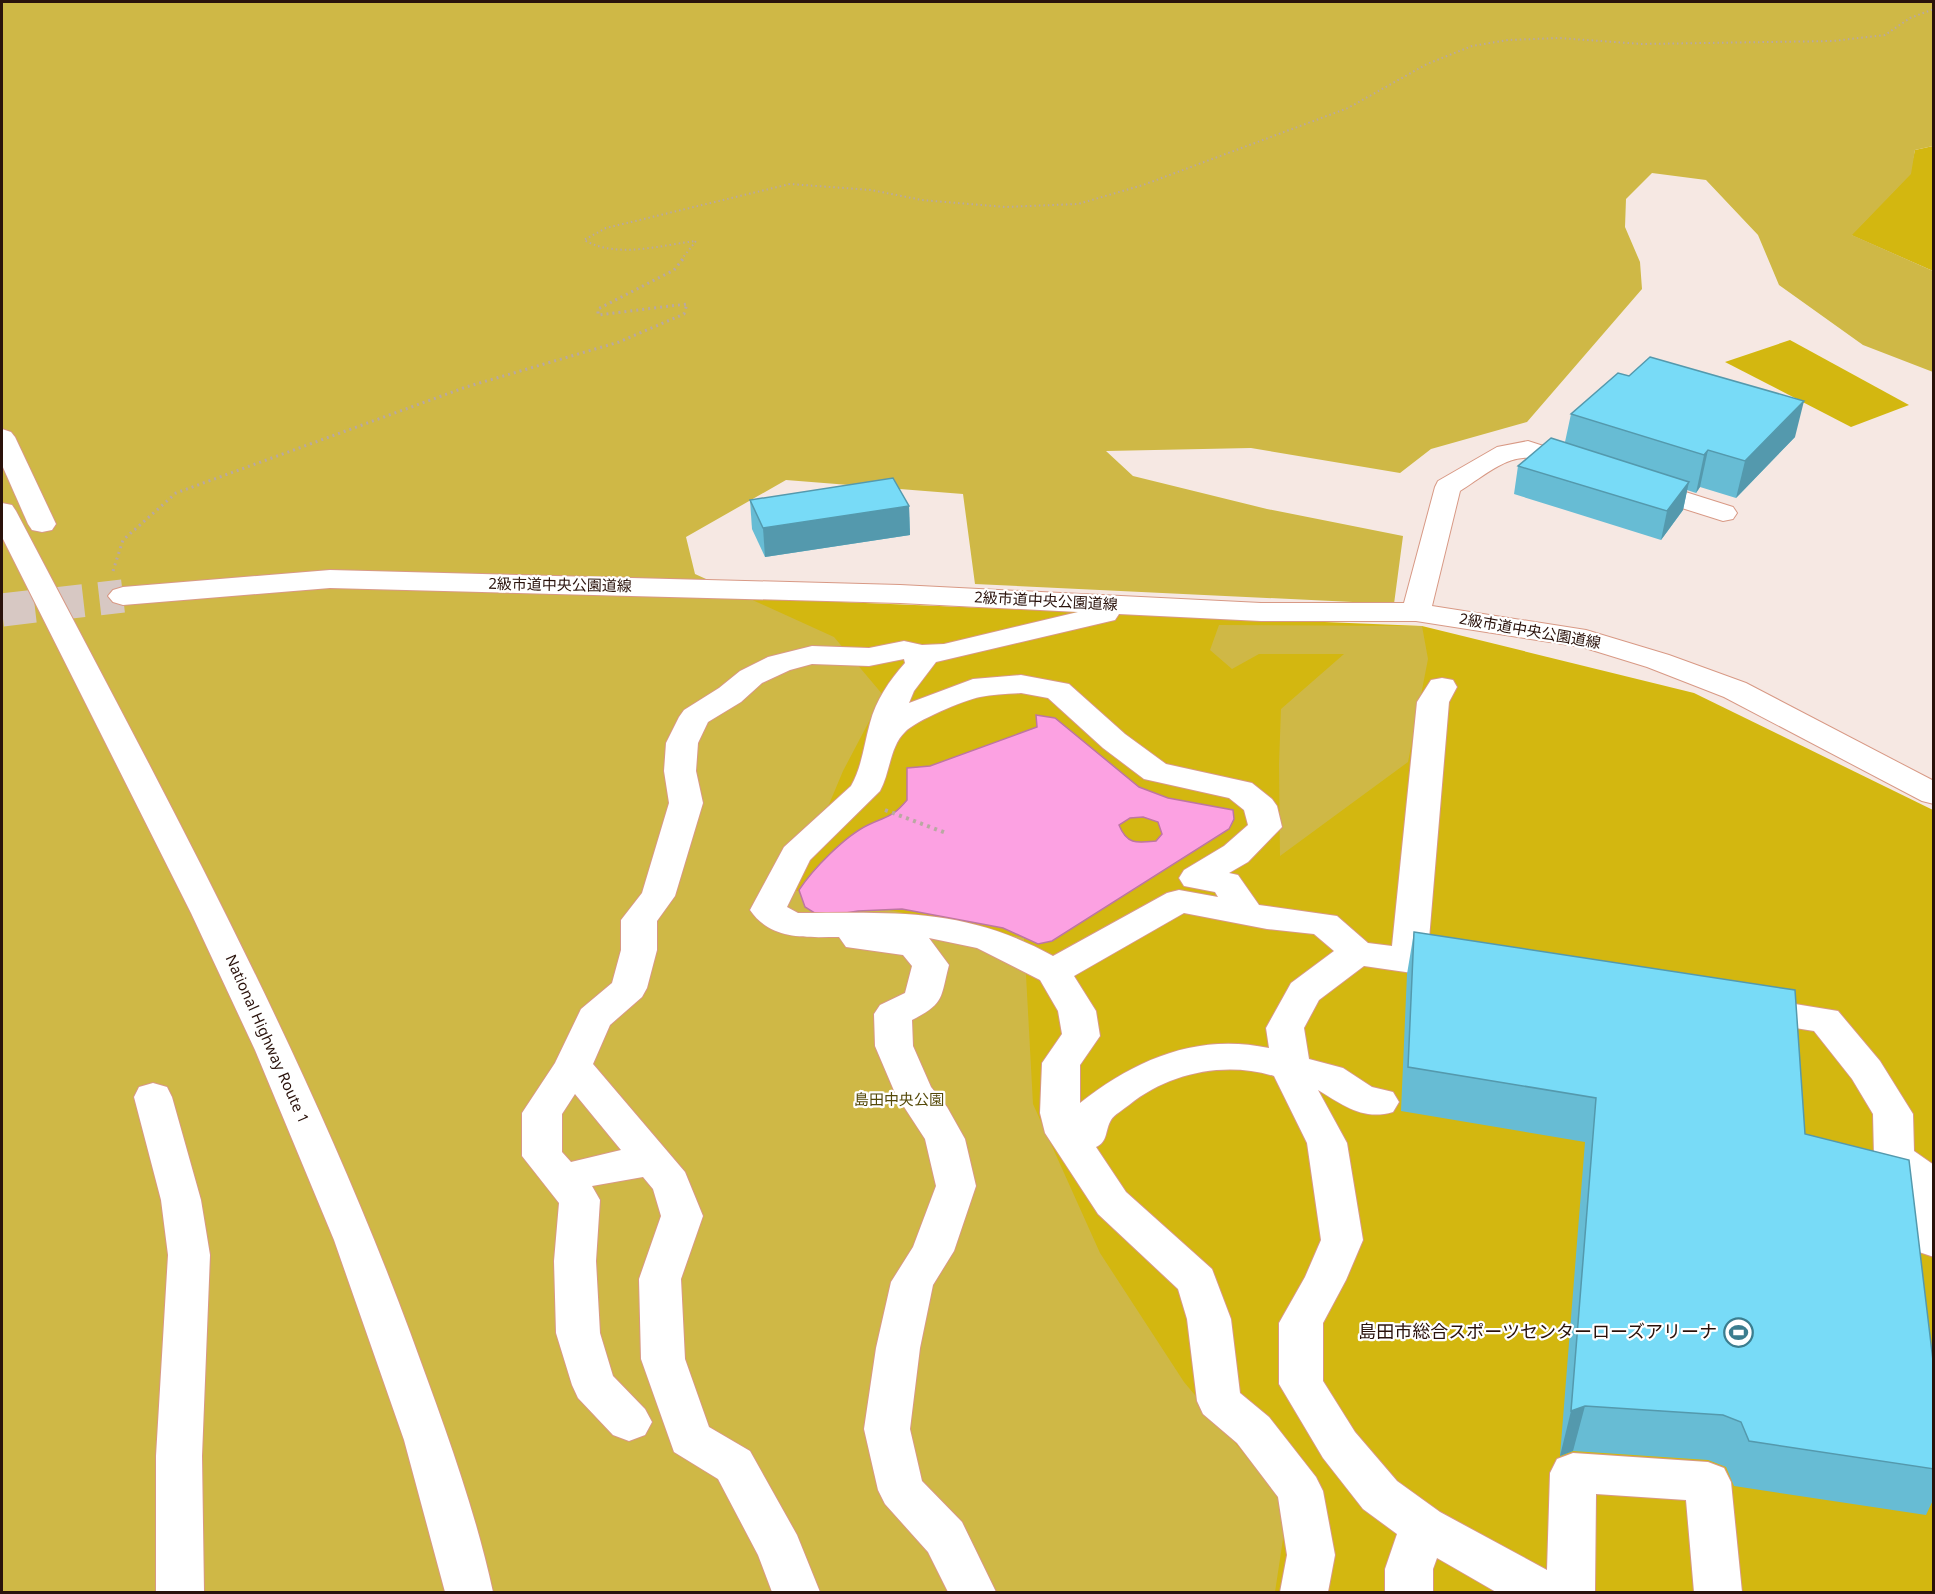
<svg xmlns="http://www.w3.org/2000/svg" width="1935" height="1594" font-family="'Noto Sans','Noto Sans JP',sans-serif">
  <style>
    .green { fill: #d3b710 }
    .forest { fill: #cfb846 }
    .water { fill: #fca1e2; stroke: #bd76a2; stroke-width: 1.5; fill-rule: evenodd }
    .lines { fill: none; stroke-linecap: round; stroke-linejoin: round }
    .minor-tunnel { stroke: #d7c8c3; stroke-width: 33; stroke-dasharray: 33 16; stroke-linecap: butt }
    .minor-casing { stroke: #d89985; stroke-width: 2 }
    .highway-casing { stroke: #d89985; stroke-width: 2 }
    .path-far2 { stroke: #b9a8a2; stroke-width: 2; stroke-dasharray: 1.5 3; stroke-linecap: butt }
    .path-far1 { stroke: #b9a8a2; stroke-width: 3; stroke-dasharray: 2 4; stroke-linecap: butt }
    .path { stroke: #b9a8a2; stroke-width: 4; stroke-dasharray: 3 4.5; stroke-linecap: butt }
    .minor { fill: #fff; fill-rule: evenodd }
    .highway { fill: #fff; fill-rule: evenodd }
    .wall { fill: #67bcd4 }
    .shaded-wall { fill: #5499ad }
    .building { fill: #78dbf7; stroke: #5499ad; stroke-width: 1.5 }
    .labels { text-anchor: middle; stroke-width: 4.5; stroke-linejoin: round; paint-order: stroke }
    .street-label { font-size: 15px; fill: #2a120b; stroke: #fff }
    .park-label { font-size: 15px; fill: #554909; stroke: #fff }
    .near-poi-label { font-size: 18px; fill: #2a120b; stroke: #fff; text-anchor: end }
  </style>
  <rect width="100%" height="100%" fill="#f6e8e3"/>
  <g class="green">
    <path d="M1933,146V271L1851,235L1909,175L1915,150Z"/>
    <path d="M1790,340L1909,405L1851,427L1725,362Z"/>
    <path d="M744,598L1422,626L1694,693L1933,810V1592H463Z"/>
  </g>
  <g class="forest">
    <path d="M2,2H1933V146L1915,150L1911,174L1852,235L1933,271V372L1863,345L1779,285L1758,235L1706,180L1652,173L1626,199L1625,227L1640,262L1642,289L1527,422L1431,449L1400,473L1251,448L1106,451L1133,476L1267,509L1403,536L1394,604L975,584L963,494L786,480L686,537L695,574L834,637L883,695L843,771L793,890L1024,938L1033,1104L1100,1253L1184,1382L1288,1506L1275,1592H2Z"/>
    <path d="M1219,625L1422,626L1428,659L1408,762L1280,856L1279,764L1281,709L1344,654H1259L1232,669L1210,650Z"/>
  </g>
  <path class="water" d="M1036,715L1055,718L1139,787L1168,798L1233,810L1234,819L1229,829L1052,941L1038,944L1003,928L902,909L858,911L821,917L805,907L799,890C813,869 845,836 868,825C888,815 891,819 907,800V768L930,766L1037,727ZM1143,817L1158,822L1162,834L1156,841C1137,843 1127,845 1119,825L1130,818Z"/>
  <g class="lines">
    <path class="minor-tunnel" d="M2,610L123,596"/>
    <defs>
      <g id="minor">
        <path d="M2,429L11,432L15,437L56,524L52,530L42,532L32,530L28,524L2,465Z"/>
        <path d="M1528,441L1587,460L1591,466L1587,472C1564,477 1545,456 1523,458C1502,459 1478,480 1460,491L1432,606L1586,630L1669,655L1746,683L1934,781V804L1922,801L1724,697L1647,667L1582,647L1416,621H1261L1119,614L1115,620L936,662L914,691L909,703L973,679L1021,675L1069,684L1125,734L1166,764L1252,783L1272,799L1277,806L1282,827L1248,862L1229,873L1238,875L1259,905L1337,916L1368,943L1392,946L1417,702L1431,680L1442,678L1453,680L1457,687L1449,702L1428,951L1467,958L1472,967L1467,976L1454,979L1364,966L1319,1000L1304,1028L1309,1059L1343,1068L1372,1087L1393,1092L1399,1102L1393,1112C1363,1121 1343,1105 1318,1090L1347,1143L1363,1240L1346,1280L1323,1323V1381L1355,1432L1397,1481L1440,1512L1547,1570L1550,1473L1557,1459L1573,1453L1708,1462L1724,1468L1731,1482L1742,1592H1694L1686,1500L1596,1494L1595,1592H1496L1437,1558L1433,1569V1592H1385V1569L1397,1534L1363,1509L1323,1458L1279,1384V1323L1305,1277L1321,1240L1307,1143L1274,1076C1224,1061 1169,1073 1129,1105C1124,1109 1114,1115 1111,1120C1105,1130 1108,1142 1096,1147L1126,1192L1212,1269L1231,1319L1240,1393L1269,1417L1316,1477L1323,1491L1335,1555L1328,1592H1280L1287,1555L1278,1497L1237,1443L1203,1414L1197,1401L1187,1319L1178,1289L1098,1214L1045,1133L1040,1113L1042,1063L1062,1034L1058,1011L1040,980L977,948L929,938L949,965C940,999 945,1003 912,1020L913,1046L931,1087L947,1107L965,1139L976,1186L954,1251L933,1285L920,1348L910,1429L922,1481L962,1522L996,1592H948L928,1552L885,1504L878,1490L864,1429L876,1348L891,1282L913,1247L936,1186L925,1139L895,1093L875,1046L874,1014L880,1005L905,993L912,966L903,955L846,947L839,937C806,937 771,941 750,910L784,847L851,786C862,767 864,744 870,723C876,700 889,681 905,663L904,659L869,666L812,664L790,670L762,683L741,702L708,722L698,743L696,771L703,803L675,896L657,921V950L647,988L642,997L610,1025L593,1064L685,1172L703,1216L681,1279L685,1359L709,1427L750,1451L797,1535L820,1592H772L758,1555L718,1479L674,1452L641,1359L639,1279L661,1216L653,1189L643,1177L592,1186L600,1200L596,1261L600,1333L613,1376L645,1409L652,1422L645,1435L629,1441L613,1435L578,1398L572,1385L556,1333L554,1261L559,1203L522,1156V1113L555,1063L581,1009L612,983L621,950V920L642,893L669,803L664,771L666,743L679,717L684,710L719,688L740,671L768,657L812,646L869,648L904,641L922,645L944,644L1078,612L900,603L330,588L123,605L113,602L108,596L113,590L123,587L330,570L900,585L1261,603H1404L1435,487L1438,481L1497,447ZM1021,693L1048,698L1103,748L1144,779L1229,798L1244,810L1248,825L1224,846L1184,870L1179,878L1184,886L1215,892L1218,897L1179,890L1167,893L1053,956C964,907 895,913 798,913L787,907L810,860L880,791C890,773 890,746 905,732C915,721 964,700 980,697C993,694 1007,694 1021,693ZM1184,913L1267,929L1314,934L1334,951L1291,983L1266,1028L1269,1048C1197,1033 1136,1059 1080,1103V1065L1100,1036L1096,1011L1074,976ZM575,1094L621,1150L571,1162L562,1152V1114Z"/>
        <path d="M1641,478L1733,507L1737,513L1733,519L1723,521L1631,492L1628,486L1631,480Z"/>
        <path d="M1752,997L1838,1011L1880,1061L1913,1114L1914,1151L1934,1165V1257L1919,1252L1913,1241L1905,1186L1880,1167L1874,1157L1873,1114L1852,1079L1814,1031L1739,1019L1733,1010L1739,1001Z"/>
        <path d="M153,1083L167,1087L172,1097L201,1200L210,1255L202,1456L204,1592H156V1456L168,1255L161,1200L134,1097L139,1087Z"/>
      </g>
      <path id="highway" d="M2,503L12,505L16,511C157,780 304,1046 410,1332C441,1417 474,1504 493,1592H445L404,1440L334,1240L255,1050L191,913L2,537Z"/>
    </defs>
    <use href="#minor" class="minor-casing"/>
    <use href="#highway" class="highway-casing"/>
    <path class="path-far2" d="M681,260L696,241C661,245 617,259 584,240L606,228L790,184L871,190L922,200L1005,207L1078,204L1143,185L1348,108L1427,64L1472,46L1508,40L1559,38L1642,44L1833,41L1885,35L1910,18L1934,9"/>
    <path class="path-far1" d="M113,571L123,540L176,493L466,387L619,342L684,314L687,304L598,315V309L674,270L683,259"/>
    <path class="path" d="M885,810L946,833"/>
    <use href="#minor" class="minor"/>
    <use href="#highway" class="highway"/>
  </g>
  <g class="wall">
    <path d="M1571,414L1795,437L1736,498L1700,487L1696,493L1687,490L1683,510L1661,540L1514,494L1518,466L1565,442Z"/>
    <path d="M750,500L909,506L910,535L765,557L752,529Z"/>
    <path d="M1414,932L1805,1134L1934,1369V1498L1926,1515L1734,1486L1726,1467L1708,1460L1573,1451L1560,1456L1585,1142L1401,1111L1407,974Z"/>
  </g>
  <g class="shaded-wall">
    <path d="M1804,401L1795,437L1736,498L1745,461Z"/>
    <path d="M1708,450L1700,487L1696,493L1704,455Z"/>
    <path d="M1689,482L1683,510L1661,540L1667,511Z"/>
    <path d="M909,506L910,535L765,557L763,528Z"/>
    <path d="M1585,1406L1573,1451L1560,1456L1571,1411Z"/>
  </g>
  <g class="building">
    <path d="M1650,357L1804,401L1745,461L1708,450L1704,455L1571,414L1618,373L1629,376Z"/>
    <path d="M1551,438L1689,482L1667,511L1518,466Z"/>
    <path d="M893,478L909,506L763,528L750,500Z"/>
    <path d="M1414,932L1795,990L1805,1134L1909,1160L1934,1369V1469L1749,1441L1741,1422L1723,1415L1585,1406L1571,1411L1596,1098L1408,1067Z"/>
  </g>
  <defs>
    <symbol id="stadium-ring" viewBox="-11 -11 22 22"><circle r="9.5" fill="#fff" stroke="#3b7d8f" stroke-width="1.5"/><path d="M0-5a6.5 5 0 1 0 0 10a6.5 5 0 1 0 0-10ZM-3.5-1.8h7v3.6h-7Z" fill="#3b7d8f"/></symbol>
  </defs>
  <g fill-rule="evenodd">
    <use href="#stadium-ring" x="1722" y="1316" width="33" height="33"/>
  </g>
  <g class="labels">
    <g class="street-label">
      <text transform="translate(560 585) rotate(1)" y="5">2級市道中央公園道線</text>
      <text transform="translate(1046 601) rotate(3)" y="5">2級市道中央公園道線</text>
      <text transform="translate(1530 631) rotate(10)" y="5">2級市道中央公園道線</text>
      <text transform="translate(267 1039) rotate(66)" y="5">National Highway Route 1</text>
    </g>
    <g class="park-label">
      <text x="899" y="1105">島田中央公園</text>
    </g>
    <g class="near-poi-label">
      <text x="1717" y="1338">島田市総合スポーツセンターローズアリーナ</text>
    </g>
  </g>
  <rect width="1935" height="1594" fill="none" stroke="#2a120b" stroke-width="6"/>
</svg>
